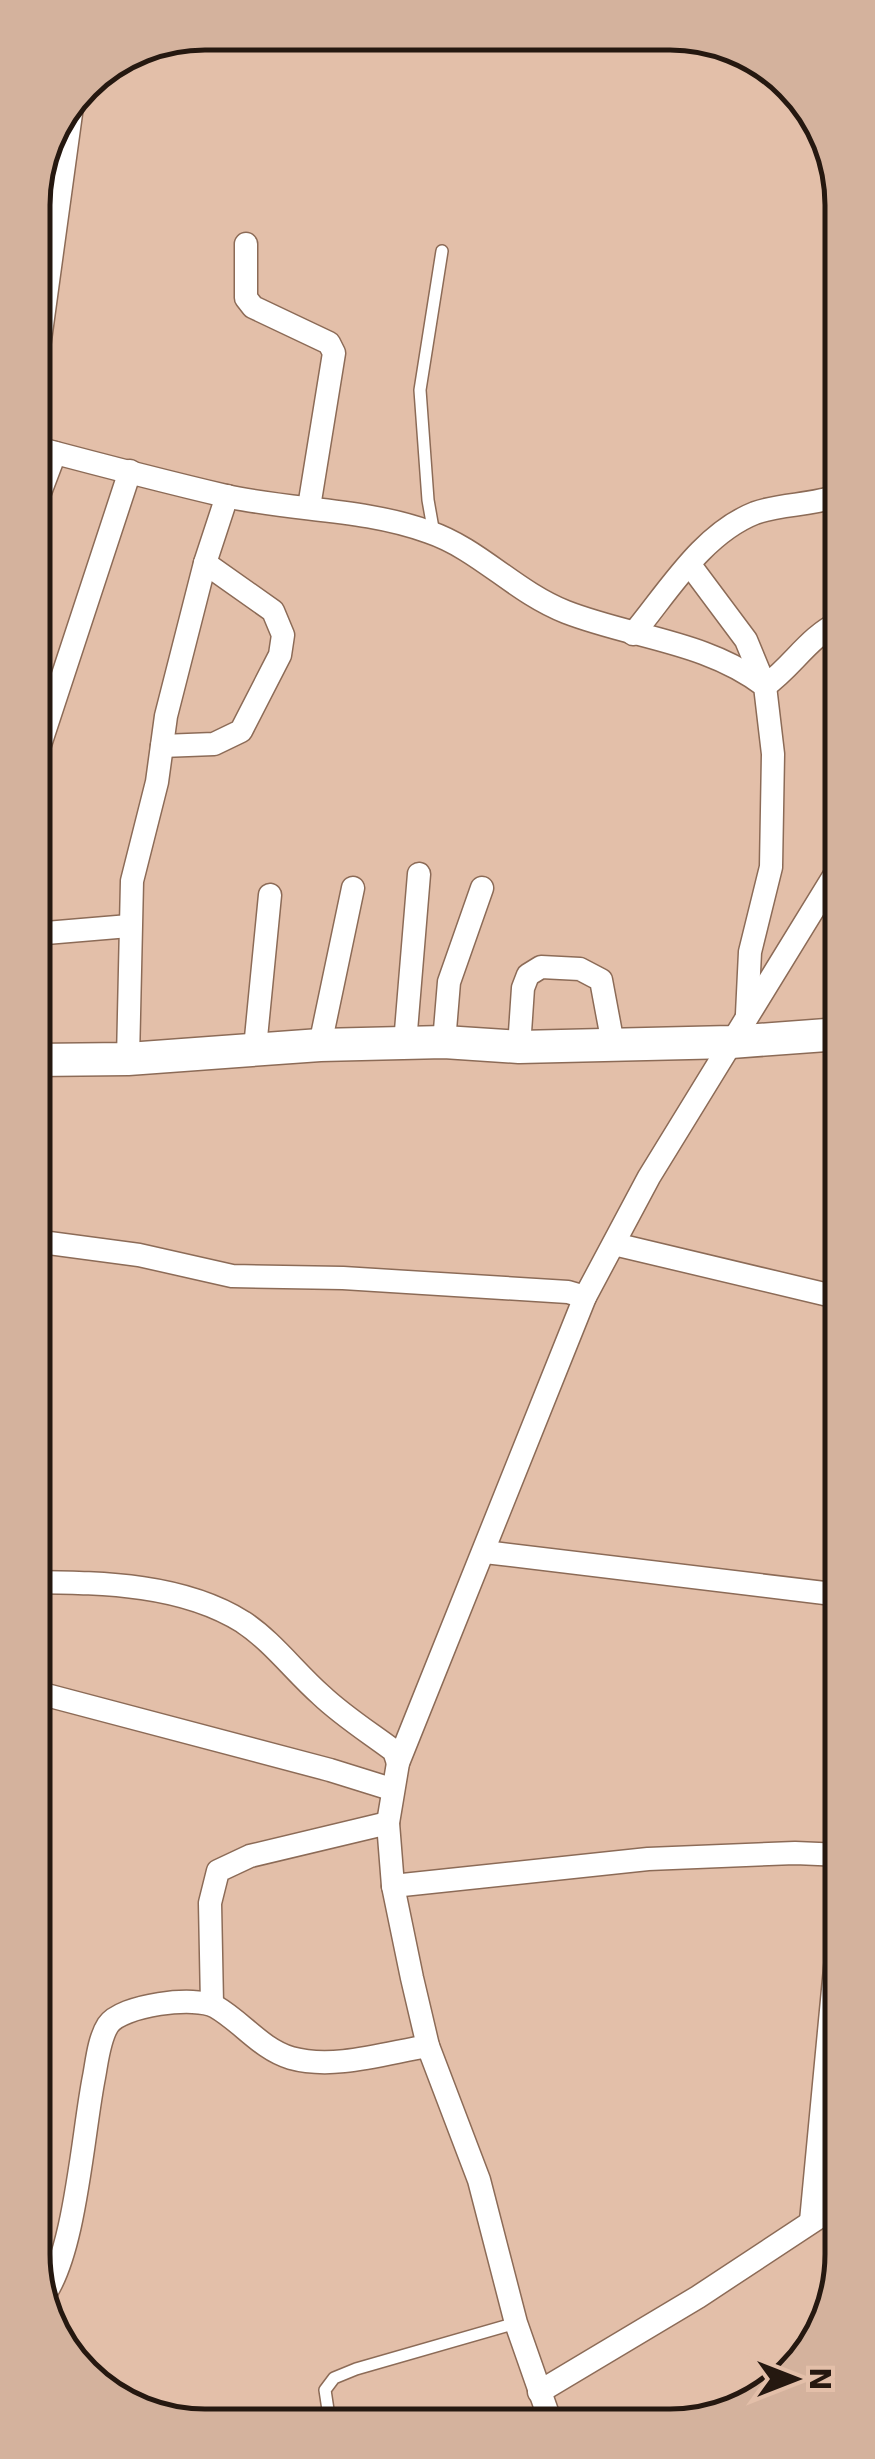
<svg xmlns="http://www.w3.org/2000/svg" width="875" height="2459" font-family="'DejaVu Sans',sans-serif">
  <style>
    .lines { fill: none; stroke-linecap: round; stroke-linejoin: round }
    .lane-casing { stroke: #8c6b57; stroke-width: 14 }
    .street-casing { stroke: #8c6b57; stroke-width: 25 }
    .secondary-casing { stroke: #8c6b57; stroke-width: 35 }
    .lane { stroke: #fff; stroke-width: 11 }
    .street { stroke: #fff; stroke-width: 22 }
    .secondary { stroke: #fff; stroke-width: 32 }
    .rim { fill: none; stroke: #251810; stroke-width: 5 }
  </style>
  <rect width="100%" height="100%" fill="#e3bfa9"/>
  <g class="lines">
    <defs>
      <g id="lane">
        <path d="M434,534L428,500L420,390L442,251"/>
        <path d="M330,2423L325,2390L334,2378L356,2369L516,2323"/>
      </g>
      <g id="street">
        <path d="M246,244V298L253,307L329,343L334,353L309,507"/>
        <path d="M33,391L73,99"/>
        <path d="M33,447C97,464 162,481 226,496C293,511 363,508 429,532C479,549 515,592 566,612C633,638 706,641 765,686L773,754L771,867L750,952L747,1014"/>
        <path d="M33,511L55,453"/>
        <path d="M690,565L746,640L765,686C793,666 808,637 840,622"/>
        <path d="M633,634C668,592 702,534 755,513C782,503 812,506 840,495"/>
        <path d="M162,746L214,744L241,731L280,655L283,635L273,611L205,563"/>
        <path d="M34,763L130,471"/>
        <path d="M34,934L129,926"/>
        <path d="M444,1042L449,982L482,888"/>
        <path d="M405,1043L419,874"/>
        <path d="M320,1045L353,888"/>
        <path d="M519,1047L523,988L528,975L541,967L580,969L601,980L613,1044"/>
        <path d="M255,1048L270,895"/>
        <path d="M128,1059L132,881L157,782L166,716L205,563L227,496"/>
        <path d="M34,1241L139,1255L232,1276L343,1278L568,1292L585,1297"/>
        <path d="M614,1244L841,1298"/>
        <path d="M485,1552L841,1595"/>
        <path d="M35,1582C104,1583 182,1584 243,1622C272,1641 295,1672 321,1695C343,1716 370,1733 394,1751L398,1763"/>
        <path d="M35,1692L330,1770L391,1789"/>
        <path d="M393,1886L648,1859L795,1853L842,1855"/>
        <path d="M212,2004L210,1903L218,1871L250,1856L388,1823"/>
        <path d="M811,2221L842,1895"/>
        <path d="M41,2299C75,2260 83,2131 94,2077C97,2061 99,2039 108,2025C121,2005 196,1995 216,2007C242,2022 261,2049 291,2058C334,2070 386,2053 428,2046"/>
        <path d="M539,2392L698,2297L842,2202"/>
        <path d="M551,2423L516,2323L479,2180L428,2046L412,1978L393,1886L388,1823L398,1763L585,1297L649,1177L840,866"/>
      </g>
      <path id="secondary" d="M34,1060L128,1059L320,1045L444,1042L519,1047L731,1042L840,1034"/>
    </defs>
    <use href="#lane" class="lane-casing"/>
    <use href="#street" class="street-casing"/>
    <use href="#secondary" class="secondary-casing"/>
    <use href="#lane" class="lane"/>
    <use href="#street" class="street"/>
    <use href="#secondary" class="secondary"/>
  </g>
  <path d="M0 0H875V2459H0ZM205 50H670A155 155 0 0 1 825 205V2254A155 155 0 0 1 670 2409H205A155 155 0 0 1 50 2254V205A155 155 0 0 1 205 50Z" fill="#d4b29d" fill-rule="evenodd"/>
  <path class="rim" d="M205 50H670A155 155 0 0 1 825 205V2254A155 155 0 0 1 670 2409H205A155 155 0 0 1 50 2254V205A155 155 0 0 1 205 50Z"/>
  <g transform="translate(795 2379) rotate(90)" stroke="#e3bfa9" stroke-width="8" paint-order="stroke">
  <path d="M0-8L18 38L0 25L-18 38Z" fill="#251810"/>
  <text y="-15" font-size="28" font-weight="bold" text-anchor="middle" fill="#251810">N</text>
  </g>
</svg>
